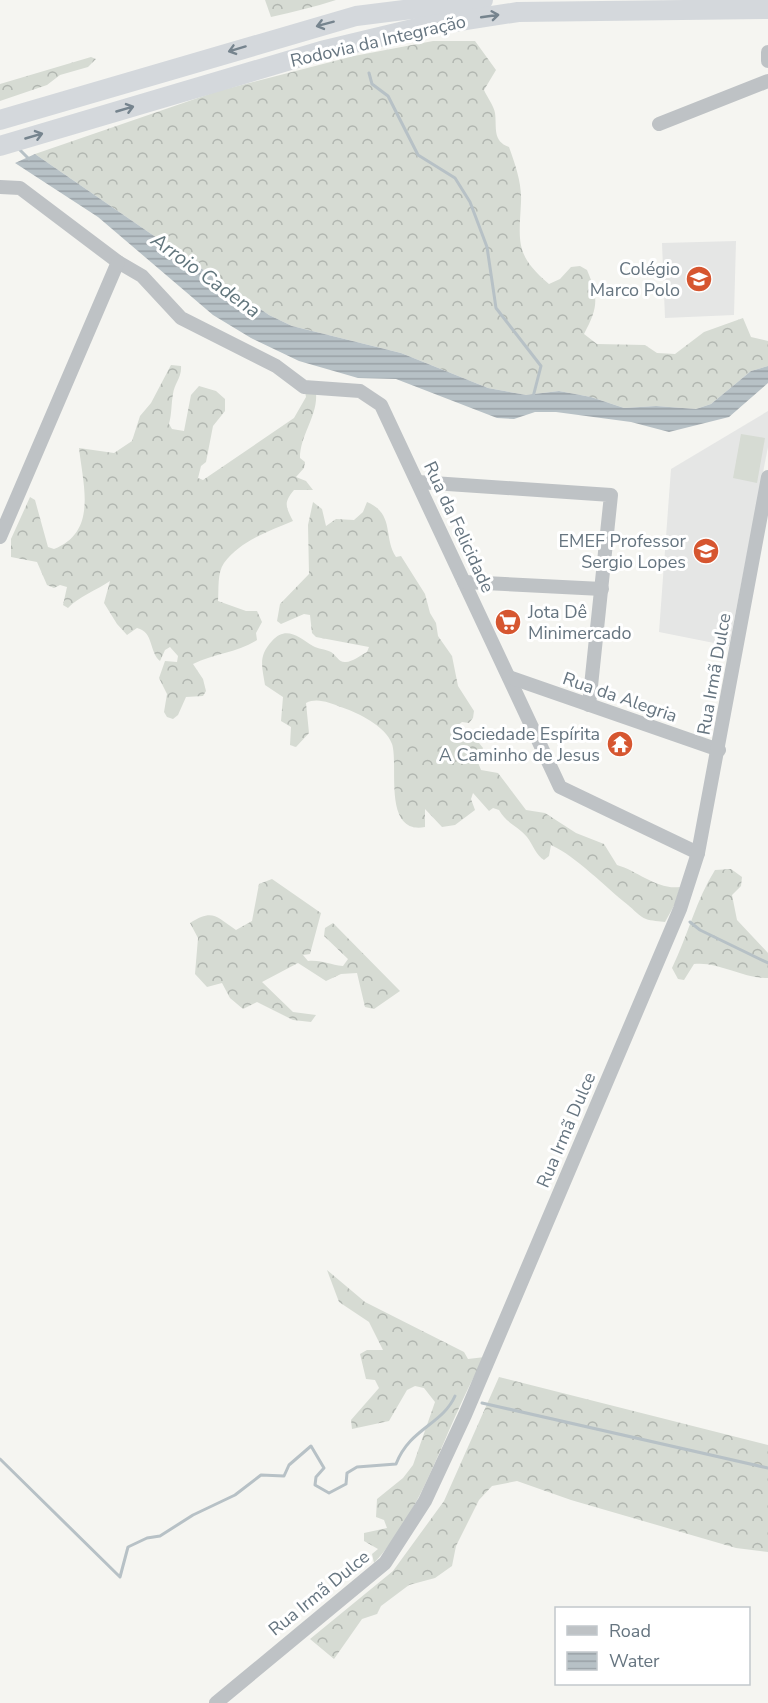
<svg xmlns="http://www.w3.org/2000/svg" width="768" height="1703" font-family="'Nunito Sans',sans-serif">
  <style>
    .built { fill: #e5e6e5 }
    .forest { fill: url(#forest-crowns) }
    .pitch { fill: #d6dbd3 }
    .water { fill: url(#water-rules) }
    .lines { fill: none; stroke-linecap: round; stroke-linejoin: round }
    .stream { stroke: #b7c1c6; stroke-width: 3 }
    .minor { stroke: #bec2c5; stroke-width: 14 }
    .highway { stroke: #d4d8dc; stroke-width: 20 }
    .oneway { stroke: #76848e }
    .labels { text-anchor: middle; stroke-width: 6; stroke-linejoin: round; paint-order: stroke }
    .street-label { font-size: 18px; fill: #667580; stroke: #fff }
    .poi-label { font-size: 18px; fill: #667580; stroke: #fff; text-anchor: end }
    .water-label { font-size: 20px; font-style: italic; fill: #62767d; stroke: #fff }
  </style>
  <defs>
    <pattern id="forest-crowns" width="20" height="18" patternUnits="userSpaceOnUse" patternTransform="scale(1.5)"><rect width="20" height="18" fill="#d6dbd3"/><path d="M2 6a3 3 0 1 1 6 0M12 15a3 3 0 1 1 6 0" fill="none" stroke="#b1b6b0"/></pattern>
    <pattern id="water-rules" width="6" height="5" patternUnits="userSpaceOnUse" patternTransform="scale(1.5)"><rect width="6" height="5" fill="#b7c1c6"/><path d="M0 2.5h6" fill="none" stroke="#99a1a6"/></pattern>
  </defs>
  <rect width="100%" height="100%" fill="#f5f5f1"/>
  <g class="built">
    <path d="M736,241L734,315L665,318L662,243Z"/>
    <path d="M768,411V447L729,646L659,632L671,469Z"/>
  </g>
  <g class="forest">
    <path d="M265,0H336C314,7 293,12 271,17Z"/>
    <path d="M433,41H475L496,70L484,90C487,97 494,106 495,113C497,127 492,141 509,147C515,164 522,183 521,202C519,243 515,255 549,284L560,279L571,267L580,266L587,270C599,298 598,308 584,334L597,344L645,345L657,353L675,354L704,332L743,318L751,337L768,341V366L751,371L711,404L696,409L656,406L624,408L591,397L559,391L526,395L488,388L401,353L292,326L269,315L35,154L218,91L354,56Z"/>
    <path d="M91,57L96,59L88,67L60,75L47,85L0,101V84Z"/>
    <path d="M171,365L181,366C182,377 174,384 173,394C171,405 172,413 169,424L172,429L184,431L191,395L199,386L216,391L225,399V411L213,426L206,462L201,466L198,478L203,480L294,418L306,397L305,391L316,393C318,416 300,435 300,458L305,462L304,468L296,477L306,481L313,490H294C283,503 286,507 293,521C269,531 240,541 224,563C217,573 219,589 218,601L246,611H257L262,622L256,633L257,640C237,653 214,653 193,664L203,679L206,691L203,696L186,697L178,715L173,719L167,717L164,712L167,694L159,678L165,661L177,662L178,656L170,647L165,650L160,661C149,652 154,632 137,628L127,635L117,624L104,603L110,581C97,590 78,597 68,608L63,605L67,587L60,585L54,588L47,585L37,562L11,557V539L30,497L35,500L48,547L54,549C98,532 83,485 79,448L114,453L132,441L140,416L151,403Z"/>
    <path d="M313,502L322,509L326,526L336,519L354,520L363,512L367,502C395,514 383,537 396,557L401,556L425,594L430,613L436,623L438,636L452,656L458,686L474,711L473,718L469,723L462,722L457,726L458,732L475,738L483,748L477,760L481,770L498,773L526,810L545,813L576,833L604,844L617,865C638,871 657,890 680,887L675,904L665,922C660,921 651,921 646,919C640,917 633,909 628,905C604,886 577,857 551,845L549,856L544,860C536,855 533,845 527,837C518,826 506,823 499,810L493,808L489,811L473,793L471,799L475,810L455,825L442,827L425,809V827C382,835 399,765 392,744C386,726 358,713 341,707C330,703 317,697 306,703L309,733L296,747L290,745L291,727L281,721L283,697L265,685C262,666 258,656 272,641C286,625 299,637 313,646C318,649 325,649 331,652C336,655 339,663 346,662C352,662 361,655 367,652L369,647L316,637L312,633L310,615L304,614L281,624L277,621L280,604L309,574L308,525Z"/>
    <path d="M731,869L742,877L741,886L732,895L737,920L768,953V978C741,978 718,961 694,964L684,980L678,979L672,968C688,935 696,900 715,870Z"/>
    <path d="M272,879L321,913L310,954L303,955L308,961C324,960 329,965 343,966L348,959L324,936L325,928L333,923L400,991L374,1009L365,1007L357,973L341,974L326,981L298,963L262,982L293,1012L316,1015L311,1022L293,1020L257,1002L243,1009L230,998L222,983L207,987L195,974L198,938L190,923C213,909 215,916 236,930L252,921L259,884Z"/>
    <path d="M327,1270L365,1302L464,1352L468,1359L485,1357C445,1424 428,1505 374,1563L372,1554L378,1549L364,1541V1533L387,1528L384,1520L376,1517L377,1499L403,1478L413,1465L435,1402L424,1388L415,1386L407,1390L389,1421L352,1429L351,1420L379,1388L375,1380L366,1379L360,1354L367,1350H383L369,1322L339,1302Z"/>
    <path d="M499,1377L768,1445V1552L736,1548L571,1500L517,1481L492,1486L479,1500L456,1546L452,1566L435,1578L409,1585L381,1606L377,1614L362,1619L334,1659L310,1639L393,1571L444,1501Z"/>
  </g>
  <path class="pitch" d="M741,434L765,438L757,483L733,478Z"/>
  <path class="water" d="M35,154L269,315L292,326L401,353L488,388L526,395L559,391L591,397L624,408L656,406L696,409L711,404L751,371L768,366V383L729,417L669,432L631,422L556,412H535L514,419L497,418L396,379L358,378L299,361L251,338L213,315L98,217L15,163Z"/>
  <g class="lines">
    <g class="stream">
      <path d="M369,73L372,84L388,96L418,155L455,178L470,202L487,247L496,308L541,366L533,397"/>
      <path d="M19,149L29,159"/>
      <path d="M690,922L700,930L768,963"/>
      <path d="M482,1403L768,1468"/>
      <path d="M0,1459L120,1577L128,1547L147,1538L160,1536L193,1515L235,1495L261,1475L284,1476L289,1465L311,1446L324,1468L316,1477L315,1485L329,1493L346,1484L347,1473L357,1467L396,1464C410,1428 442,1425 455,1396"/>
    </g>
    <g class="minor">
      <path d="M768,52V61"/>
      <path d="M659,124L768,81"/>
      <path d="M0,187L20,188L118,262L142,276L181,318L276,366L304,387L360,391L381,405L560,787L698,853"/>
      <path d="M418,482L611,495L589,705"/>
      <path d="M0,537L118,262"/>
      <path d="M464,582L602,589"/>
      <path d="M509,677L719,750"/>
      <path d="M216,1703L385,1563L425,1501L465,1415L680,909L698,853L768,477"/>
    </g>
    <g class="highway">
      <path d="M0,120L356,16L483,0"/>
      <path d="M0,146L321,51L421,27L518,12L768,9"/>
    </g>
  </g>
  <defs><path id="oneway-shaft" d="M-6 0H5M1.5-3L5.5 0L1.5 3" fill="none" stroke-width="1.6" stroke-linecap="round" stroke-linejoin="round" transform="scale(1.5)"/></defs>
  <g class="oneway">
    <use href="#oneway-shaft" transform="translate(490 16) rotate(-8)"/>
    <use href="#oneway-shaft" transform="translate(325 24) rotate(165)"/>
    <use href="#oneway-shaft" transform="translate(237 49) rotate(163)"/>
    <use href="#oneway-shaft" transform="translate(125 109) rotate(-16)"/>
    <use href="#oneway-shaft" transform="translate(34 136) rotate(-16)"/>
  </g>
  <defs>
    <symbol id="school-disc" viewBox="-11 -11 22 22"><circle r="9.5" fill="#d65630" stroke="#fff"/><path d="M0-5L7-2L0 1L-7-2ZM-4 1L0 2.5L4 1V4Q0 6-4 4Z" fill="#fff"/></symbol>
    <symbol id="supermarket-disc" viewBox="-11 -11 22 22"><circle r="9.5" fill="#d65630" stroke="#fff"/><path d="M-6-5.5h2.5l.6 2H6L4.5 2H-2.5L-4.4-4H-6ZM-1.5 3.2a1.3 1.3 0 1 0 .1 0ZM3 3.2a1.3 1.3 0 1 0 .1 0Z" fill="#fff"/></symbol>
    <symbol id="temple-disc" viewBox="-11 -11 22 22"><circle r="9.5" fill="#d65630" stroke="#fff"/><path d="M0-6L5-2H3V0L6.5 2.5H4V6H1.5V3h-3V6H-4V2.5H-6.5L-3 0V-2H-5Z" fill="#fff"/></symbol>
  </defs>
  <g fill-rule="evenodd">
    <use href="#school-disc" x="684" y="264" width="30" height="30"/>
    <use href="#school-disc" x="691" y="536" width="30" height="30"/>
    <use href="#supermarket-disc" x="493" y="607" width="30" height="30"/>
    <use href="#temple-disc" x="605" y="729" width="30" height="30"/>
  </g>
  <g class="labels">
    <g class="street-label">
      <text transform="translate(378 41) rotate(-13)" y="6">Rodovia da Integração</text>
      <text transform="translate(459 527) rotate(65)" y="6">Rua da Felicidade</text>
      <text transform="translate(714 674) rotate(-80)" y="6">Rua Irmã Dulce</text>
      <text transform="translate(620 697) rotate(19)" y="6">Rua da Alegria</text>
      <text transform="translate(566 1130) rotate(-67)" y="6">Rua Irmã Dulce</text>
      <text transform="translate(319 1593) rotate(-39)" y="6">Rua Irmã Dulce</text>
    </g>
    <g class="poi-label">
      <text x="680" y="275">Colégio<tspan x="680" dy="21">Marco Polo</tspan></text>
      <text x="686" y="547">EMEF Professor<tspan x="686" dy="21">Sergio Lopes</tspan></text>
      <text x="528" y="618" text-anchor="start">Jota Dê<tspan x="528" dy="21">Minimercado</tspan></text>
      <text x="600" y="740">Sociedade Espírita<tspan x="600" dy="21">A Caminho de Jesus</tspan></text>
    </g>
    <g class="water-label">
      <text transform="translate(206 275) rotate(36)" y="7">Arroio Cadena</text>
    </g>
  </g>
  <rect x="555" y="1607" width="195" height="78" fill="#ffffff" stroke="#c2c8cc" stroke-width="1.5"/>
  <rect x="567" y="1626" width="30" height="9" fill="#bec2c5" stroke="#c2c8cc" stroke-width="1.5"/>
  <text x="609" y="1637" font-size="18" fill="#667580">Road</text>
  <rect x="567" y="1652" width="30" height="18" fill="url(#water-rules)" stroke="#c2c8cc" stroke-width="1.5"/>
  <text x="609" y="1667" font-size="18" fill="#667580">Water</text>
</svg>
